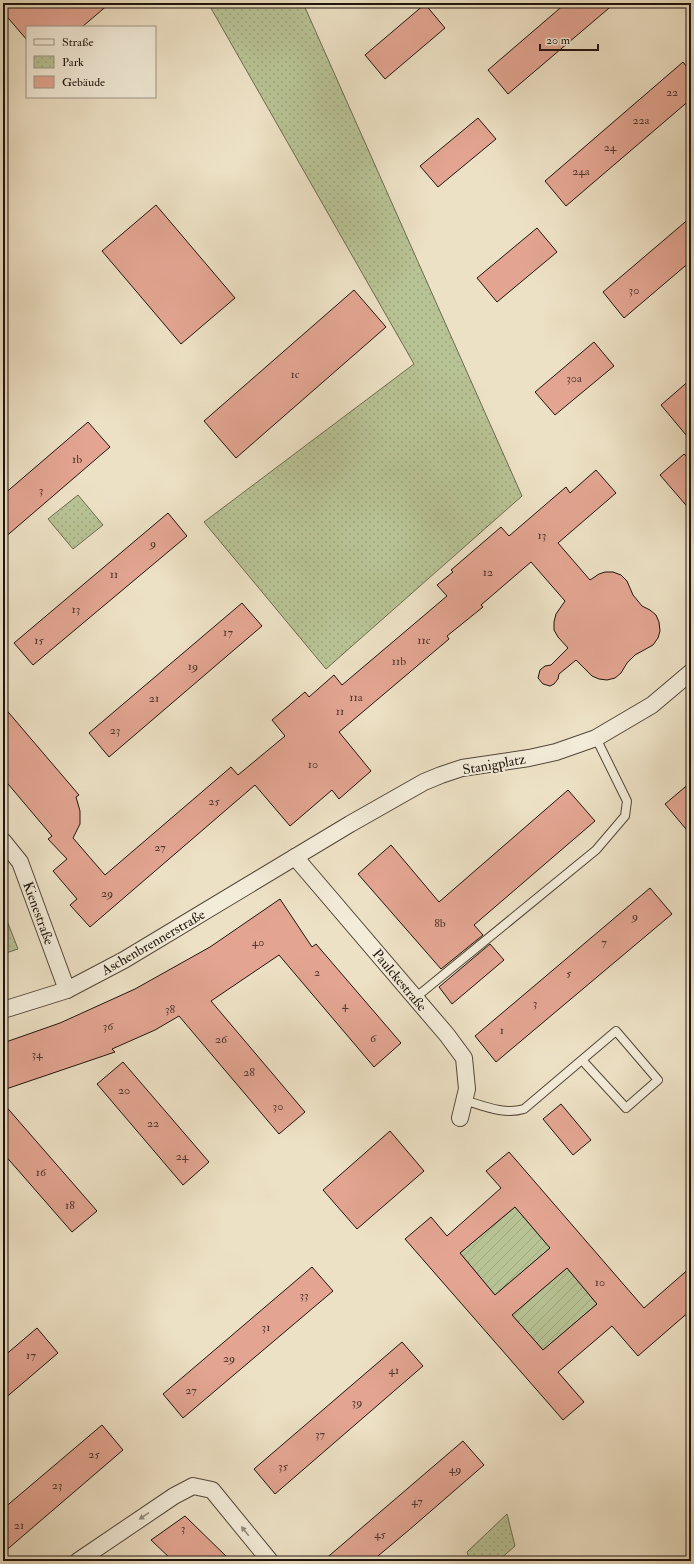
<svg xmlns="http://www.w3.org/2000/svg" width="694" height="1564" font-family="'IM FELL Double Pica',serif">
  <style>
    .park { fill: url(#park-dots); stroke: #6c6c50 }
    .garden { fill: url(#garden-furrows); stroke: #6c6c50 }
    .building { fill: #e3a592; stroke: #1f140c; fill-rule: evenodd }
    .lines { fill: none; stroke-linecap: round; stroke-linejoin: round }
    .service-casing { stroke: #52473a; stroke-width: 10 }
    .minor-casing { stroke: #52473a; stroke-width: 18 }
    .service { stroke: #f3ecd9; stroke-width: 8 }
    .minor { stroke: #f3ecd9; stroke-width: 16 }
    .oneway { fill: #948b7d }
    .labels { text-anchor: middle; stroke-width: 4; stroke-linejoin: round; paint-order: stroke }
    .number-label { font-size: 12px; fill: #50382e }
    .street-label { font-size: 14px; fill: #1f140c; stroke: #f3ecd9 }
  </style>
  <defs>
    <pattern id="park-dots" width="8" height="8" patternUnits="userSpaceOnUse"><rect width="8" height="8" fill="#b8c395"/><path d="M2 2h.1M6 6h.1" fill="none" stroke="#9ea77f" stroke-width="1.8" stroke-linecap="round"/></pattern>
    <pattern id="garden-furrows" width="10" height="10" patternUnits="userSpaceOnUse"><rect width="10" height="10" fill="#b8c395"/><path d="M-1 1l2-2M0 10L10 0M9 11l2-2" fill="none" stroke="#9ea77f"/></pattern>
  </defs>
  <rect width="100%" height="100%" fill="#ede1c5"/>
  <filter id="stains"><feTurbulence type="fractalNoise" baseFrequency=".005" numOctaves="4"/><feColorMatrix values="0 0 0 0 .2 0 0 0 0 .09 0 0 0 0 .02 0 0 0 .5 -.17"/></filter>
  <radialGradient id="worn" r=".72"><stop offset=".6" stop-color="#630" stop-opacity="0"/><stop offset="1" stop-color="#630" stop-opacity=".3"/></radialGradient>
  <g class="park">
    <path d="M208,3H303L522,496L326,669L204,522L414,364Z"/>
    <path d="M78,495L103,525L73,549L48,519Z"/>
    <path d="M4,913L18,949L3,954V914Z"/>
    <path d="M507,1514L515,1546L498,1561H470L467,1552Z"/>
  </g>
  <g class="garden">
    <path d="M515,1207L550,1248L495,1295L460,1253Z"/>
    <path d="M567,1268L597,1304L543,1350L512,1315Z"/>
  </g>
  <g class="building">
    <path d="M3,3H110L82,27H27V40L3,12Z"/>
    <path d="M566,3H615L508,94L488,70Z"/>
    <path d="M425,4L445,28L385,79L365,55Z"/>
    <path d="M683,62L691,72V99L566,206L545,181Z"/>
    <path d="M478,118L496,139L438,187L420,166Z"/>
    <path d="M156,205L235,298L181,344L102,251Z"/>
    <path d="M691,217V261L624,318L603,292Z"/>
    <path d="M537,228L557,252L497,302L477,278Z"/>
    <path d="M354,290L386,327L236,458L204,421Z"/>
    <path d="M594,342L614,366L555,415L535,392Z"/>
    <path d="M691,379V441L661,405Z"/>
    <path d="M88,422L110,447L3,539V495Z"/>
    <path d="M684,454L691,461V511L660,475Z"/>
    <path d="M596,470L616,493L558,543L590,580L599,574L605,572H613L621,575L627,581L633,595L642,606L650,610L656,615L659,622L660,631L658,638L653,645L635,655L627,663L621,673L615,678L607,680L599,679L592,676L576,660L559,674L558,679L554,684L550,686L543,684L538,678L540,670L545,666L551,665L568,648L558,637L554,630V622L556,614L565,601L531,562L481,605L483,607L447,636L449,639L339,732L371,771L339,799L332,790L290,826L255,785L90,927L70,905L77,899L53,871L67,859L48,839L52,836L3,778V706L79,795L76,797L80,811V824L73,838L105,875L231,767L238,775L285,736L272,720L305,692L309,697L334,675L342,685L447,596L437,585L453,572L451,570L501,527L509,536L566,487L570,493Z"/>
    <path d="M168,513L187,536L33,665L14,643Z"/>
    <path d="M242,603L262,626L109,757L89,733Z"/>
    <path d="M691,782V835L665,804Z"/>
    <path d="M568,790L595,821L474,925L483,935L441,969L358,874L391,845L439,902Z"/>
    <path d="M650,888L672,914L496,1062L475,1036Z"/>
    <path d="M280,899L312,947L316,944L401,1043L374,1067L279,955L211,1001L305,1112L279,1134L179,1016L155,1030L112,1049L115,1052L3,1090V1043L60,1023L135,989L210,947Z"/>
    <path d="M490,944L504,960L452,1004L439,987Z"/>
    <path d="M123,1062L209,1162L183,1185L97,1084Z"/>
    <path d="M3,1103L97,1211L72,1232L3,1153Z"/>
    <path d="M561,1104L591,1140L573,1155L543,1119Z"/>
    <path d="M390,1131L424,1171L357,1229L323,1190Z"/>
    <path d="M509,1152L644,1308L691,1267V1310L638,1356L612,1326L558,1372L584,1402L563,1420L405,1239L431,1217L447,1236L501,1188L486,1171ZM515,1207L550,1248L495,1295L460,1253ZM567,1268L597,1304L543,1350L512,1315Z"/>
    <path d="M312,1267L333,1291L183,1418L163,1394Z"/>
    <path d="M37,1328L58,1353L3,1400V1357Z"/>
    <path d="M402,1342L423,1366L275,1494L254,1469Z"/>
    <path d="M102,1425L123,1450L3,1553V1509Z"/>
    <path d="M463,1441L484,1465L409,1530L372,1561H323Z"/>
    <path d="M185,1516L231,1561H173L151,1540Z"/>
  </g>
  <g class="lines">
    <defs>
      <g id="service">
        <path d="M415,998L596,850L625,816L627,801L596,738"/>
        <path d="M464,1100C484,1106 504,1115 524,1109L616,1031L658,1080L626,1108L582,1060"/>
      </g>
      <g id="minor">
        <path d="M3,841L20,862L67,990"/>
        <path d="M295,857L447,1035L464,1058L467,1089L460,1118"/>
        <path d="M3,1010L67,990L124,960L350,824L424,782L441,775L462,768L529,758L556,752L596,738L652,705L691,672"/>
        <path d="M78,1561L174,1496L193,1486L212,1490L270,1561"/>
      </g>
    </defs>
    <use href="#service" class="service-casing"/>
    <use href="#minor" class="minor-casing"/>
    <use href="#service" class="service"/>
    <use href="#minor" class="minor"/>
  </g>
  <defs><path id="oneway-solid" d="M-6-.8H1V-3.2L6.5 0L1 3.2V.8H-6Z"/></defs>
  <g class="oneway">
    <use href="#oneway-solid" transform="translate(144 1516) rotate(146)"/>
    <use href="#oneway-solid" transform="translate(245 1531) rotate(-129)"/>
  </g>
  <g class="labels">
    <g class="number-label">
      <text x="672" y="96">22</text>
      <text x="641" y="124">22a</text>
      <text x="610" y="151">24</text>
      <text x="581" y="175">24a</text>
      <text x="634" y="294">30</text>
      <text x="295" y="378">1c</text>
      <text x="574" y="382">30a</text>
      <text x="77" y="463">1b</text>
      <text x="41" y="494">3</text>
      <text x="542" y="539">13</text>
      <text x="153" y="547">9</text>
      <text x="488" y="576">12</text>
      <text x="114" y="578">11</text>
      <text x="76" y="613">13</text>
      <text x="228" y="636">17</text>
      <text x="39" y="644">15</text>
      <text x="424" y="644">11c</text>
      <text x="399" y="665">11b</text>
      <text x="193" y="670">19</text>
      <text x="356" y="701">11a</text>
      <text x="154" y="702">21</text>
      <text x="340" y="715">11</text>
      <text x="115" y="734">23</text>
      <text x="313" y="768">10</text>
      <text x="214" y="805">25</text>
      <text x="160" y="851">27</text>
      <text x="107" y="897">29</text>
      <text x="635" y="920">9</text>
      <text x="440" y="927">8b</text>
      <text x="258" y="946">40</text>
      <text x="604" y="946">7</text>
      <text x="317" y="976">2</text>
      <text x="569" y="977">5</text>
      <text x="535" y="1007">3</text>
      <text x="345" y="1009">4</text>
      <text x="170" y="1013">38</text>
      <text x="108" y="1030">36</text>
      <text x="502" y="1034">1</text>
      <text x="373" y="1042">6</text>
      <text x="221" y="1043">26</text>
      <text x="37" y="1058">34</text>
      <text x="249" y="1076">28</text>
      <text x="124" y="1094">20</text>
      <text x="278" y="1110">30</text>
      <text x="153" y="1127">22</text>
      <text x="182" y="1160">24</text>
      <text x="41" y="1176">16</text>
      <text x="70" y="1209">18</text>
      <text x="600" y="1286">10</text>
      <text x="304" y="1299">33</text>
      <text x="266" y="1331">31</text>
      <text x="31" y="1359">17</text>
      <text x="229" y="1362">29</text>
      <text x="394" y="1374">41</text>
      <text x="191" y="1394">27</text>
      <text x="357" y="1406">39</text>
      <text x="320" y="1438">37</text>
      <text x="94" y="1458">25</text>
      <text x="283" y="1470">35</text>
      <text x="455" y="1473">49</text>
      <text x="57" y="1489">23</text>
      <text x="417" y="1505">47</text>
      <text x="19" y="1529">21</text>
      <text x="183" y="1532">3</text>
      <text x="380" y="1538">45</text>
    </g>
    <g class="street-label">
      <text transform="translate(494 764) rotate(-10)" y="5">Stanigplatz</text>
      <text transform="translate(39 913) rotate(70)" y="5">Kienestraße</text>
      <text transform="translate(153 942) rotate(-30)" y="5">Aschenbrennerstraße</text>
      <text transform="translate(400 980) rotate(50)" y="5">Paulckestraße</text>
    </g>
  </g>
  <rect width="694" height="1564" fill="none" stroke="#ede1c5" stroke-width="16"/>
  <rect x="4" y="4" width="686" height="1556" fill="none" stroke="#1f140c" stroke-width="2"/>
  <rect x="8" y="8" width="678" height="1548" fill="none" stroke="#1f140c"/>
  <rect x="26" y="26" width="130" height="72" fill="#f3ecd9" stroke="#9e9687"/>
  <rect x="34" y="39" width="20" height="6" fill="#f3ecd9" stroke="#9e9687"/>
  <text x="62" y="46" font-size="12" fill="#1f140c">Straße</text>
  <rect x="34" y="56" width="20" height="12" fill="url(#park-dots)" stroke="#9e9687"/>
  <text x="62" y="66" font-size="12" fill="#1f140c">Park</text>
  <rect x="34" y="76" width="20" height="12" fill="#e3a592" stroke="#9e9687"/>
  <text x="62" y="86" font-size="12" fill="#1f140c">Gebäude</text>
  <path d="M540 44v6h58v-6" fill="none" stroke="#1f140c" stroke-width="2"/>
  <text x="546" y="44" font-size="12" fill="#1f140c" stroke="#f3ecd9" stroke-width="3" paint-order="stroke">20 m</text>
  <rect width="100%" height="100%" filter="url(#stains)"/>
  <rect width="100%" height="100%" fill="url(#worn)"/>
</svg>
